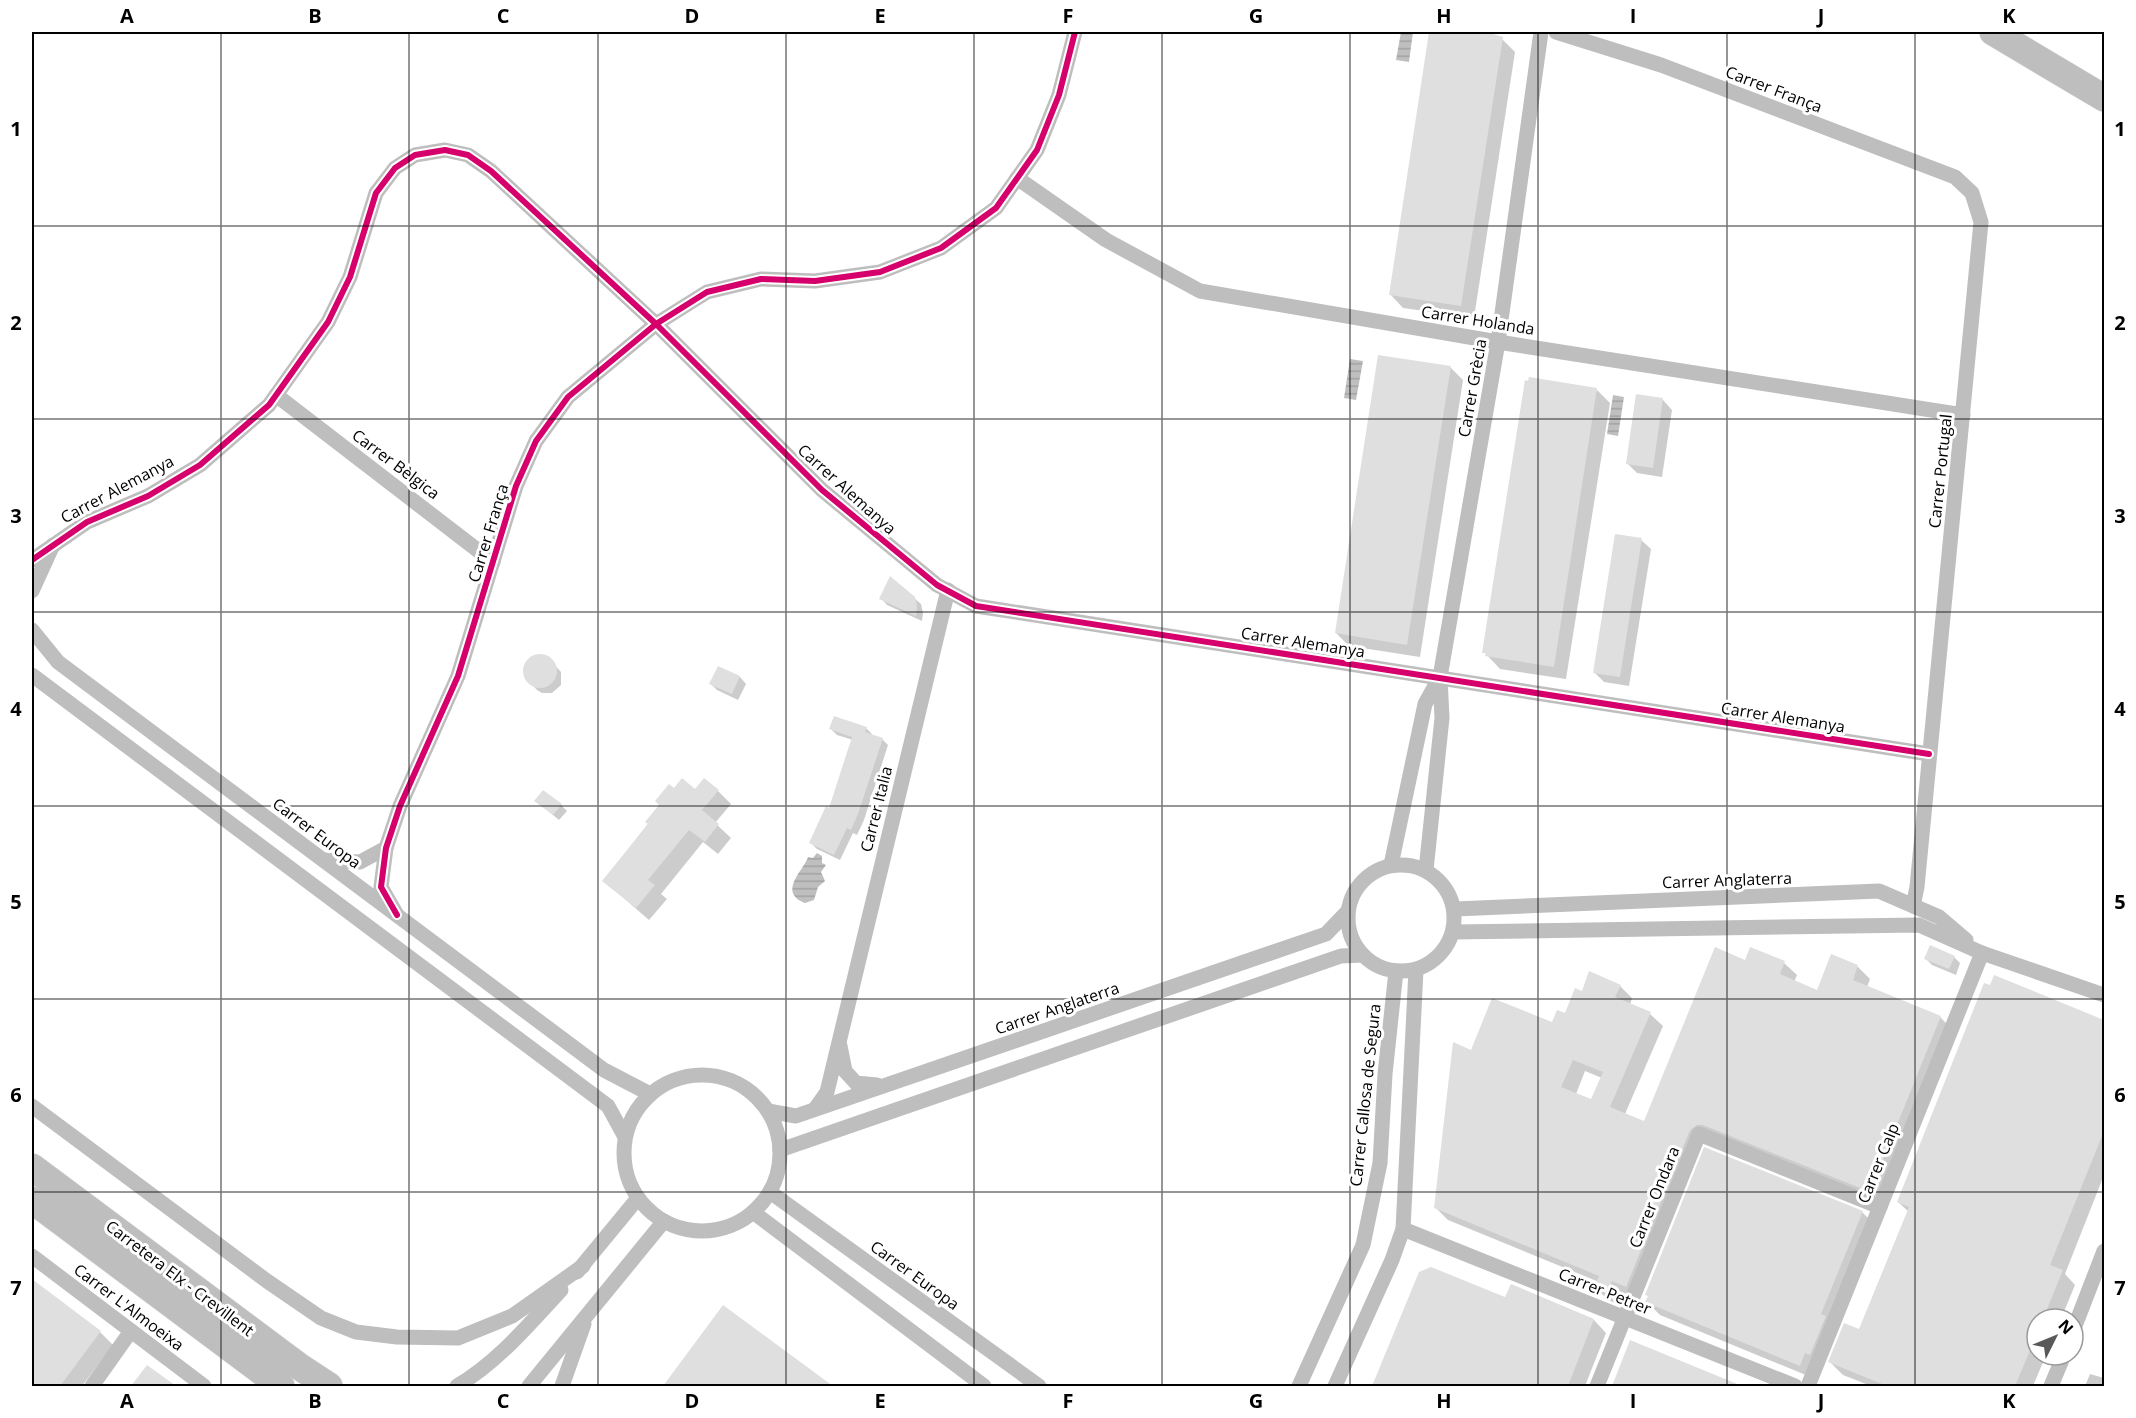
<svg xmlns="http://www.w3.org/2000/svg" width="2136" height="1418" font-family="'Open Sans',sans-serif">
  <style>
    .water { fill: url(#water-rules) }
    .shadow { fill: #0003; fill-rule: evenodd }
    .building { fill: #dfdfdf; fill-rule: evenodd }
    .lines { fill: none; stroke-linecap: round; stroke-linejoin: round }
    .highway-casing { stroke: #dbdbdb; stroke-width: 28 }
    .street { stroke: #bebebe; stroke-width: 15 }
    .highway { stroke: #bebebe; stroke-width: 27 }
    .cycleway-casing { stroke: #fff; stroke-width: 10 }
    .cycleway { stroke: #d6006c; stroke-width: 6 }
    .grid { fill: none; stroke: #000; stroke-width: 1.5; stroke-opacity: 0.55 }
    .labels { text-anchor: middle; stroke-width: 6; stroke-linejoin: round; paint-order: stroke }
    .street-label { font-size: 16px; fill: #000; stroke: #fff }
    .neatline { fill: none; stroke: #000; stroke-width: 2 }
    .grid-label { font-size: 20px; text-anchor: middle; font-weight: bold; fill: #000 }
  </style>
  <defs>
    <pattern id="water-rules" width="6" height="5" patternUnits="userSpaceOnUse" patternTransform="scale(1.5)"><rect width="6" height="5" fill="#bfbfbf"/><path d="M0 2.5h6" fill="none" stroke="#a2a2a2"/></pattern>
  </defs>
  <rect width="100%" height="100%" fill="#fff"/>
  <g class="water">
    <path d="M1401,32H1413L1409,62L1396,60Z"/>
    <path d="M1350,359L1363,361L1356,400L1344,398Z"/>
    <path d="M1613,395L1624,397L1618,436L1607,434Z"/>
    <path d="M817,853L822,856V863L826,865L821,872L825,881L818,887L814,900L805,903C777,892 804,870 808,857L813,858Z"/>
  </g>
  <g class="shadow">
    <path d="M1430,32H1483L1502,39L1515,52L1474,318L1403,308L1390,294Z"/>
    <path d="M1450,367L1463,380L1420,657L1349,646L1336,633Z"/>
    <path d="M1597,390L1610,403L1566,679L1500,669L1484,652Z"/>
    <path d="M1637,396L1663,400L1672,410L1662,477L1637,473L1627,463Z"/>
    <path d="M1641,540L1651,549L1629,686L1604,682L1595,673Z"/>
    <path d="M881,598H914L921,604L923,613L922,621L887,605Z"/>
    <path d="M535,657H545L550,660L561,672V685L552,693H542L537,690L526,678V665Z"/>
    <path d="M718,668L740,677L746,684L738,700L717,690L711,684Z"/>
    <path d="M866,728L872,734L871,736L882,739L888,745L864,820L857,835L853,833L840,860L817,849L811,843L830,810L853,740L837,735L831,729Z"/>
    <path d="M674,790L718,791L731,804L715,823L731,838L718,854L703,842L661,894L667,899L649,920L604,881Z"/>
    <path d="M536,801L561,805L567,811L559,820Z"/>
    <path d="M1832,956L1858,967L1870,979L1867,987L1940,1017L1953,1030L1883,1204L1702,1143L1639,1299L1625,1293L1620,1305L1608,1300L1596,1288L1599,1282L1448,1220L1436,1208L1472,1052L1552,1024L1566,1015L1582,993L1620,986L1632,998L1630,1005L1650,1014L1663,1026L1625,1114L1645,1123L1745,962L1784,963L1797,975L1794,982L1818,992ZM1585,1071L1602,1078L1592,1101L1576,1094Z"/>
    <path d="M1954,957L1960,963L1956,975L1932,965L1926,959Z"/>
    <path d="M1995,977L2104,1021V1175L2065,1274L2075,1285L2061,1319H2037V1355H2046L2033,1386L2021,1385L2020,1386H1871L1843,1375L1830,1362L1859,1331L1909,1212L1898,1202Z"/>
    <path d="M1862,1212L1875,1225L1813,1378L1660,1315L1647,1302Z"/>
    <path d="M1420,1273L1506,1299L1511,1286L1594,1320L1606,1333L1585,1386H1374Z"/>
    <path d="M32,1281L100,1332L113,1345L82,1386H32Z"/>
    <path d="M724,1307L830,1386H665Z"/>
    <path d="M1631,1342L1739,1386H1613Z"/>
    <path d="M147,1367L173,1386H133Z"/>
    <path d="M2090,1374L2104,1378V1386H2085Z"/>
  </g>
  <g class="building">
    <path d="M1429,32H1487L1503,37L1461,306L1389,295Z"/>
    <path d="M1378,355L1451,366L1407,645L1335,633Z"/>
    <path d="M1529,377L1597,388L1554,667L1485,656L1486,653H1482L1525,380L1528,381Z"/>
    <path d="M1636,394L1663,398L1653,468L1626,464Z"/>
    <path d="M1615,534L1642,538L1620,677L1593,673Z"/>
    <path d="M890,576L915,597L917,606L916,616L879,599Z"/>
    <circle cx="540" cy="671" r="17"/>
    <path d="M718,666L740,676L732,694L709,684Z"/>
    <path d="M834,716L867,727L865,732L883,738L858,814L851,830L847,828L834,855L809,843L826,806L829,808L852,737L829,729Z"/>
    <path d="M682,778L695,789L704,778L719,790L702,810L719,824L705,842L689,830L648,880L655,885L636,908L602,881L648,824L645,822L659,805L655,801L669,784L674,788Z"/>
    <path d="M543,790L562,804L553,815L534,801Z"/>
    <path d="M1930,945L1955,956L1949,969L1924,959Z"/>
    <path d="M1715,947L1745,960L1750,947L1785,961L1780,974L1817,990L1831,954L1858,965L1853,980L1941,1016L1870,1192L1703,1125H1697L1690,1130L1626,1287L1612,1281L1607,1294L1594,1288L1599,1276L1434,1208L1453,1042L1471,1050L1492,998L1552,1022L1557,1010L1565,1013L1575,988L1582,991L1589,971L1621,985L1615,997L1651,1012L1610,1107L1644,1121ZM1573,1060L1603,1072L1591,1099L1561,1087Z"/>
    <path d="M1994,975L2104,1020V1131L2050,1265L2063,1270L2043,1319H2037V1334L2015,1386H1887L1828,1362L1844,1323L1859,1329L1909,1207L1897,1202L1984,983L1990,985Z"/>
    <path d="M1704,1147L1863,1211L1821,1314L1826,1316L1810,1355L1805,1353L1800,1366L1645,1302L1648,1296L1645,1295Z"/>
    <path d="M1431,1267L1505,1297L1511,1284L1594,1319L1568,1386H1372L1419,1272Z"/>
    <path d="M32,1279L101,1331L60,1386H32Z"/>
    <path d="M723,1305L833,1386H663Z"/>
    <path d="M1630,1340L1742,1386H1612Z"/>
    <path d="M147,1365L176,1386H131Z"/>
  </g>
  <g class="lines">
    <defs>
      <g id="highway">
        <path d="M1993,32L2104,98"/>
        <path d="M32,1167L300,1367L329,1386"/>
        <path d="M32,1200L281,1386"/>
      </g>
    </defs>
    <use href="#highway" class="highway-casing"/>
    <g class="street">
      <path d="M1556,32L1661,65L1955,177L1972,193L1981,222L1917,887L1913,906"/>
      <path d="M1017,178L1106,240L1200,291L1498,342L1963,415"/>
      <path d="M276,395L493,562"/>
      <path d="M32,560L87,522L148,496L200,465L269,405L328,322L350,277L376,193L395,168L415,155L445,150L468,155L491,171L656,324L822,490L937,585L976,606L1929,754"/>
      <path d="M32,591L53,545"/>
      <path d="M32,630L58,662L604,1070L650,1094"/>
      <path d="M32,675L608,1106L625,1137"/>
      <path d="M324,860L360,862L386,848"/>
      <circle cx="1401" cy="918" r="53"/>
      <path d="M1391,865L1425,704L1440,677"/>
      <path d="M1426,870L1442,718L1440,677L1498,342L1541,32"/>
      <path d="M1455,909L1879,891L1939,917L1966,940"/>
      <path d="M397,915L381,887L386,848L400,806L458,676L516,486L536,441L568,397L656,324L707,292L761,279L815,281L880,272L941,248L996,208L1037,150L1059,95L1075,32"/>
      <path d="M1453,932L1919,925L1982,953L2104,995"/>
      <path d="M840,1046L845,1071L856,1083L877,1085"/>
      <circle cx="702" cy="1153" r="78"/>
      <path d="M32,1106L267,1281L321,1318L356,1332L397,1337L458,1338L512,1316L583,1266"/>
      <path d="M815,1109L827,1092L948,590"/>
      <path d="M768,1111L796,1116L1326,934L1348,911"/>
      <path d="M780,1150L1341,956L1363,955"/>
      <path d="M770,1192L1039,1386"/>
      <path d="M753,1212L984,1386"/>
      <path d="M1403,1229L1795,1386"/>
      <path d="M32,1256L204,1386"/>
      <path d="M577,1272L638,1198"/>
      <path d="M2073,1331L2104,1251"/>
      <path d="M92,1386L131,1331"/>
      <path d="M457,1386C498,1362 529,1324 561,1290"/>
      <path d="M529,1386L664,1221"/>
      <path d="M562,1386L584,1324"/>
      <path d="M1299,1386L1363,1245L1380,1163L1385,1074L1396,971"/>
      <path d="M1335,1386L1392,1260L1403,1229L1416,970"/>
      <path d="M1597,1386L1699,1134L1880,1207"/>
      <path d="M1808,1386L1982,953"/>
      <path d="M2051,1386L2064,1355"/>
    </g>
    <use href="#highway" class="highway"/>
    <defs>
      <g id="cycleway">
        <path d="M32,560L87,522L148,496L200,465L269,405L328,322L350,277L376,193L395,168L415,155L445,150L468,155L491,171L656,324L822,490L937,585L976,606L1929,754"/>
        <path d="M397,915L381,887L386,848L400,806L458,676L516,486L536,441L568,397L656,324L707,292L761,279L815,281L880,272L941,248L996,208L1037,150L1059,95L1075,32"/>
      </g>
    </defs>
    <use href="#cycleway" class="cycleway-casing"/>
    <use href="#cycleway" class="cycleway"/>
  </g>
  <path class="grid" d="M221,32V1386M409,32V1386M598,32V1386M786,32V1386M974,32V1386M1162,32V1386M1350,32V1386M1538,32V1386M1727,32V1386M1915,32V1386M32,226H2104M32,419H2104M32,612H2104M32,806H2104M32,999H2104M32,1192H2104"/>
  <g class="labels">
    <g class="street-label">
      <text transform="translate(1774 89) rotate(21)" y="6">Carrer França</text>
      <text transform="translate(1478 320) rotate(9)" y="6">Carrer Holanda</text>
      <text transform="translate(1472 388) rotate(-80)" y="6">Carrer Grècia</text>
      <text transform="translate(396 464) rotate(37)" y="6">Carrer Bèlgica</text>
      <text transform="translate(1940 471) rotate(-84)" y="6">Carrer Portugal</text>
      <text transform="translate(117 489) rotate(-28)" y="6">Carrer Alemanya</text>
      <text transform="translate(847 489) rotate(42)" y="6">Carrer Alemanya</text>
      <text transform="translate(488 533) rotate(-73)" y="6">Carrer França</text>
      <text transform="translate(1303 642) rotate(9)" y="6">Carrer Alemanya</text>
      <text transform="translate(1783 717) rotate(9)" y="6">Carrer Alemanya</text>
      <text transform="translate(876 809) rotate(-76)" y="6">Carrer Italia</text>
      <text transform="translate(317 833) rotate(37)" y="6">Carrer Europa</text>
      <text transform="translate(1727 880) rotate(-2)" y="6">Carrer Anglaterra</text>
      <text transform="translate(1057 1008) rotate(-19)" y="6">Carrer Anglaterra</text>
      <text transform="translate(1365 1095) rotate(-84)" y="6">Carrer Callosa de Segura</text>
      <text transform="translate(1878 1163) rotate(-68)" y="6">Carrer Calp</text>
      <text transform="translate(1654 1197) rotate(-68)" y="6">Carrer Ondara</text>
      <text transform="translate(915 1275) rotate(36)" y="6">Carrer Europa</text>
      <text transform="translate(180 1278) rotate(37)" y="6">Carretera Elx - Crevillent</text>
      <text transform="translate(1605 1291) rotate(22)" y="6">Carrer Petrer</text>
      <text transform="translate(129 1307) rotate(37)" y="6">Carrer L'Almoeixa</text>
    </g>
  </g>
  <rect width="2136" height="1418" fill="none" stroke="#ffffff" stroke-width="66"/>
  <g transform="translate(2055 1337) rotate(47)"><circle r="28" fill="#ffffff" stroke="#999999" stroke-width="1.5"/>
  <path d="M0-4.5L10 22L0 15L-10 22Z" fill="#595959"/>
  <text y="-9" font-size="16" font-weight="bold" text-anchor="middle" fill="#000000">N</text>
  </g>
  <rect x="33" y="33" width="2070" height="1352" class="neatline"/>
  <g class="grid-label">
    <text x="127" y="23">A</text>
    <text x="315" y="23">B</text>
    <text x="503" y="23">C</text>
    <text x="692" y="23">D</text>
    <text x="880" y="23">E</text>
    <text x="1068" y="23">F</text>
    <text x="1256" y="23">G</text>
    <text x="1444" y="23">H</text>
    <text x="1633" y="23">I</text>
    <text x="1821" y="23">J</text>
    <text x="2009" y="23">K</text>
    <text x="16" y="136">1</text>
    <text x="2120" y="136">1</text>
    <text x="16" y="330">2</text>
    <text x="2120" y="330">2</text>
    <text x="16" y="523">3</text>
    <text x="2120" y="523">3</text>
    <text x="16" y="716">4</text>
    <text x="2120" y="716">4</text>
    <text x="16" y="909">5</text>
    <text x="2120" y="909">5</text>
    <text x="16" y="1102">6</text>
    <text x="2120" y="1102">6</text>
    <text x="16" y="1295">7</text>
    <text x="2120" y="1295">7</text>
    <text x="127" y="1408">A</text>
    <text x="315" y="1408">B</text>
    <text x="503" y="1408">C</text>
    <text x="692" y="1408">D</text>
    <text x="880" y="1408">E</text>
    <text x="1068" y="1408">F</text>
    <text x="1256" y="1408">G</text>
    <text x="1444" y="1408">H</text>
    <text x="1633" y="1408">I</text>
    <text x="1821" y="1408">J</text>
    <text x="2009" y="1408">K</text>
  </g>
</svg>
